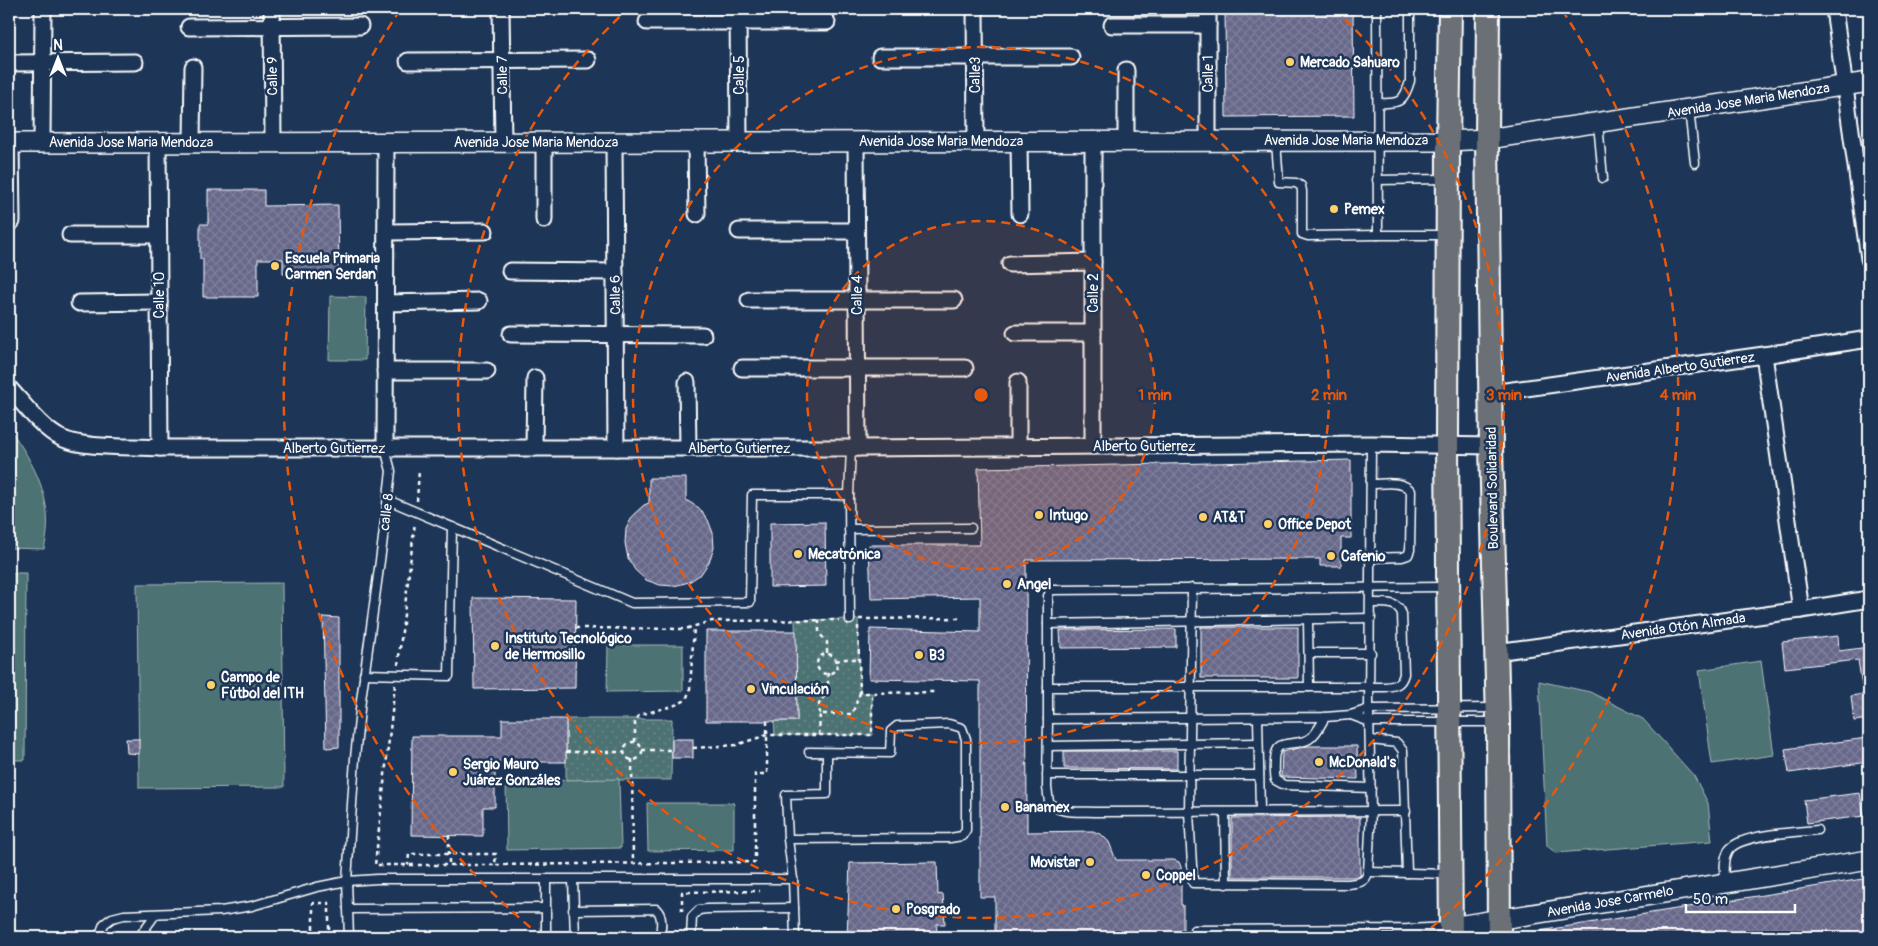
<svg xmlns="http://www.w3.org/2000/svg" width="1878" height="946" font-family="Pangolin,sans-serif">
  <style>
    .park { fill: url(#park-dots); stroke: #a6b8b9 }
    .garden { fill: #4d7273; stroke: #a6b8b9 }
    .building { fill: url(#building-cross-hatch); stroke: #fff }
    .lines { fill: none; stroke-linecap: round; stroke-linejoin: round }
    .service-casing { stroke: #fff; stroke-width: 11 }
    .minor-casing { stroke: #fff; stroke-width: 19 }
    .tertiary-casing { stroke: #fff; stroke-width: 22 }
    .primary-casing { stroke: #fff; stroke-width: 26 }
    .path { stroke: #fff; stroke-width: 2.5; stroke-dasharray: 4 4; stroke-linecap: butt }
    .service { stroke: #1d3557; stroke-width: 8 }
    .minor { stroke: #1d3557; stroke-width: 15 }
    .tertiary { stroke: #1d3557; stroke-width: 19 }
    .primary { stroke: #6a7074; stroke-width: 22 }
    .ring { fill: none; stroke: #e8590c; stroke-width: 2.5; stroke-dasharray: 9 6 }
    .poi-dot { fill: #ffd166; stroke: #1d3557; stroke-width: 2 }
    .labels { text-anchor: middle; stroke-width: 5; stroke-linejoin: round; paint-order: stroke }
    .poi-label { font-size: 14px; font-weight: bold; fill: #fff; stroke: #1d3557; text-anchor: start }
    .street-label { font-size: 14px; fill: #fff; stroke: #1d3557 }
    .centre { fill: #e8590c; stroke: #1d3557; stroke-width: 2.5 }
    .ring-label { font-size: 15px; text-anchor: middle; font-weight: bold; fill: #e8590c; stroke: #1d3557; stroke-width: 5; stroke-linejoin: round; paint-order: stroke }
  </style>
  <defs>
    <pattern id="park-dots" width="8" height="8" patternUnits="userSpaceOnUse" patternTransform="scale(1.25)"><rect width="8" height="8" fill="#4d7273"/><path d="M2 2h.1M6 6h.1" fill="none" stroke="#688788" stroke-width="1.8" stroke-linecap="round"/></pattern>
    <pattern id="building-cross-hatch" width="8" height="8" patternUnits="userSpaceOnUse" patternTransform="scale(1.25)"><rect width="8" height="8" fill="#67678a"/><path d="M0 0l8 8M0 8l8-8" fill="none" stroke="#7e7e9c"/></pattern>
  </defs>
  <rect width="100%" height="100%" fill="#1d3557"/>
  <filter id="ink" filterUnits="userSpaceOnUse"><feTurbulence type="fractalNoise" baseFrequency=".02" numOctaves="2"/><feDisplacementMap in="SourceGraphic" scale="10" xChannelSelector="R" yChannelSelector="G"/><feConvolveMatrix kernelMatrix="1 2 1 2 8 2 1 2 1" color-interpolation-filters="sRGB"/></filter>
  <g filter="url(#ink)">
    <g class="park">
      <path d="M858,619L860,693H872V735H775L774,721H797L795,620Z"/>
      <path d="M566,719H672L671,780H566Z"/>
    </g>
    <g class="garden">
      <path d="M330,296L366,297L365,360H329Z"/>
      <path d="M9,428C35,464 56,504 44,549L9,548Z"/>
      <path d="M9,573H26L25,760H9Z"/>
      <path d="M282,583L284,787L139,788L137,584Z"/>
      <path d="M608,645H683V691L607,692Z"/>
      <path d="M1761,661L1774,755L1712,764L1699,670Z"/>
      <path d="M1539,681L1590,692L1643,719L1694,776L1708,803L1712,841L1556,853L1547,846Z"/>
      <path d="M619,779L621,848L507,850L506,781Z"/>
      <path d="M647,803H734V850L648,851Z"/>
    </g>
    <g class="building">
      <path d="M1225,9H1353L1354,116L1226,117Z"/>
      <path d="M208,190H264V206L338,205L339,273L283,274V259H258V297H203V259H200V224H208Z"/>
      <path d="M1351,460V538H1341V566H1320V559L1026,560L1027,832L1093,831L1102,835L1109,842L1116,860H1174L1179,862L1181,867V905H1183V937H995V897H980V681L869,679L870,629L980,632V597L871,599L869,545H980L978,468Z"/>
      <path d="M649,478H686V500L699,508L708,520L713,533L714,548L709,562L701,574L689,582L674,586L660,585L646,580L635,570L628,558L625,543L626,529L633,515L644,505L649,503Z"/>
      <path d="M825,522L826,586L770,587V523Z"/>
      <path d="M473,598L576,599L575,688L474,689Z"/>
      <path d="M323,617L339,618V747L326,748Z"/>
      <rect x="1201" y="627" width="97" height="51"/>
      <path d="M1176,629V647L1061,648L1060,630Z"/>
      <path d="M706,631H796L797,721H706Z"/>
      <path d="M1838,636L1839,651L1869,647V685L1862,686L1858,660L1785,668L1782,642Z"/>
      <path d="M1869,693V719L1854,721L1851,696Z"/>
      <path d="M502,719H566V762H495V807H483V836L411,835L412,736H502Z"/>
      <path d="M1867,738L1869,762L1789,773L1785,749Z"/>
      <path d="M126,739H139V754L127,753Z"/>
      <rect x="672" y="739" width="21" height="19"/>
      <path d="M1307,746H1357L1358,779L1281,777L1282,752Z"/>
      <path d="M1064,751H1177V769L1064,768Z"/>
      <path d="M1860,793L1864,816L1807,823L1804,800Z"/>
      <path d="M1360,817V876L1358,877H1232V818Z"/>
      <path d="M937,862L938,895L943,894L945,924H937L936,937H847L850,863Z"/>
      <path d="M1869,878V937H1540L1539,931Z"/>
    </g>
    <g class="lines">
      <defs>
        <g id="service">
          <path d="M1377,9L1378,235H1447"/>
          <path d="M1379,103C1399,104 1404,102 1410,81V9"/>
          <path d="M1689,109L1695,163"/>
          <path d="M1598,123L1603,178"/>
          <path d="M1276,142L1279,182L1296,183L1301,186L1302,191V234L1308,236L1378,235"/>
          <path d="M1377,180L1445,179"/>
          <path d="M388,500L632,603L750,602L752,495H849"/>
          <path d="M849,529L971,528"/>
          <path d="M1371,558L1402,557L1408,555L1410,550L1411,491C1402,480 1384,484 1371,484"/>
          <path d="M1446,587L1051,590L1048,596V719L1325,717L1351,715L1369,709L1496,708"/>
          <path d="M1192,588L1189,812L1193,883L1348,884C1357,883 1366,883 1368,872L1371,811L1369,709L1371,444"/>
          <path d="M1308,619L1309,687"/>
          <path d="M850,620L849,495L851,448"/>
          <path d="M1048,624L1371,618"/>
          <path d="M1309,653H1371"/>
          <path d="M364,674L449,676L452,527"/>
          <path d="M1048,687H1385C1395,686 1401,685 1404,674L1402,614C1398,601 1383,603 1371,603"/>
          <path d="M1351,715L1370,722H1496"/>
          <path d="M1325,717C1321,724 1317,734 1309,739C1294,748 1275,736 1274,760C1274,767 1273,773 1275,780L1284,785L1371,788"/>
          <path d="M1258,718L1260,811"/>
          <path d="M1048,719L1047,788C1048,792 1048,797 1049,801C1056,815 1082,811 1095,812L1406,811"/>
          <path d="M1371,740L1397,743L1403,751L1407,873"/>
          <path d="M1048,746L1258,743"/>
          <path d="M1047,775H1259"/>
          <path d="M1225,812L1226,884"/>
          <path d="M788,839L950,838L962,836L966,830V739L962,728L949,724L897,726L891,731L890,753L809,752"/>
          <path d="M1368,872L1449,874"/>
          <path d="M793,879L795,937"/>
          <path d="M546,880V908"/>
          <path d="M573,880L575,937"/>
          <path d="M1725,883C1725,873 1723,861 1728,852C1735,834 1799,832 1817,830"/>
          <path d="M348,909L546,908V937"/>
          <path d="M573,910L656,909C663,915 662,929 659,937"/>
          <path d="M99,937L104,924L112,918L124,915L221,911L252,906L317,887L347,881L377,879H793L788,839L786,795L827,794V753"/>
          <path d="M139,937L155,915"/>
          <path d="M349,937L347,881L355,758L361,700L382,546L391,471L385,448"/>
          <path d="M691,937L692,917L699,910L707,909L794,908"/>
          <path d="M1194,937V930L1407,929L1449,927"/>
        </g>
        <g id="minor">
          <path d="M272,9L273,143"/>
          <path d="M501,9L503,142"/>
          <path d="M738,9L739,141"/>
          <path d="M975,9L976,141"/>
          <path d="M1834,9L1869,259"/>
          <path d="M647,22H827"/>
          <path d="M1112,25H1208"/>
          <path d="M189,27L360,26"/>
          <path d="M880,57H1071"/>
          <path d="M408,61L588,60"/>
          <path d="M9,63L135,62"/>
          <path d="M1126,70V140"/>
          <path d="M1093,140V446"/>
          <path d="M1208,140V9"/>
          <path d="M544,141V220"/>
          <path d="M614,141L616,448"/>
          <path d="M696,141L697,214"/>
          <path d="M856,141L858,448"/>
          <path d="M1019,141L1020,214"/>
          <path d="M42,142L43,9"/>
          <path d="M158,142L160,448"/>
          <path d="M192,142L193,67"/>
          <path d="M11,143L12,221"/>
          <path d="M739,231H856"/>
          <path d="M386,232L485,231"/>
          <path d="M70,235H158"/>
          <path d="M1010,264L1093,262"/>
          <path d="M510,271L615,272"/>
          <path d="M749,300H954"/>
          <path d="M79,303L159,302"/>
          <path d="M386,303L479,301"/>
          <path d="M1015,333H1093"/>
          <path d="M511,334L703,335"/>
          <path d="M1764,355L1801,610"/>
          <path d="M742,368H965"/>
          <path d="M385,371H487"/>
          <path d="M687,382L688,448"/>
          <path d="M1018,382V447"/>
          <path d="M9,388C23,403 42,429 61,438C83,449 134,446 160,448H858L1371,444L1491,446"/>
          <path d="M1491,393L1764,355L1869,339"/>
          <path d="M385,448L386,143"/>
          <path d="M534,448L535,378"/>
          <path d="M1496,652L1801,610L1869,599"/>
        </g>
        <g id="tertiary">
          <path d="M9,143L1448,141L1487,139L1869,82"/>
          <path d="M1451,927L1869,860"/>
        </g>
        <g id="primary">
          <path d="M1450,9L1448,141L1447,444L1451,937"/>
          <path d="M1488,9L1487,139L1491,446L1498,722L1499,937"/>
        </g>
      </defs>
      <use href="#service" class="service-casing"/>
      <use href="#minor" class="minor-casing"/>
      <use href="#tertiary" class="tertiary-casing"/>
      <use href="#primary" class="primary-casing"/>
      <g class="path">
        <path d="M417,501L419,470"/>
        <path d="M859,619L962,618"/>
        <path d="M819,620V633L827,642V654"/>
        <path d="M858,626L860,693H872"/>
        <path d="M575,628L685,629L712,621L839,620"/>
        <circle cx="827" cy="664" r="10"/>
        <path d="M836,661L845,659H859"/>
        <path d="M398,665L415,522"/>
        <path d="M395,685L375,865H495L496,854H409L408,865"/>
        <path d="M820,714L819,704L828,690V673"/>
        <path d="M819,735L820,714H852L860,693"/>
        <path d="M635,742V723L639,715L673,706L686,700L690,689L694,627"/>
        <circle cx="633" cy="751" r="9"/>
        <path d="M693,748L736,745L767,735H872V693L937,692"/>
        <path d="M642,750H672"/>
        <path d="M566,752H624"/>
        <path d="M632,759L633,864"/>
        <path d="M449,835V866"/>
        <path d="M496,865L755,862V774H767V721"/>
        <path d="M682,911V892L760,891"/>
        <path d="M313,937V903H329V937"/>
      </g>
      <use href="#service" class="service"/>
      <use href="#minor" class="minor"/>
      <use href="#tertiary" class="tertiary"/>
      <use href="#primary" class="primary"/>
    </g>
  </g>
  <circle cx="981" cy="395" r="174" fill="#e8590c" fill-opacity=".12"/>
  <g class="ring">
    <circle cx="981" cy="395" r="174"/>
    <circle cx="981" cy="395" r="348"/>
    <path d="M1334 9A523 523 0 1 1 628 9"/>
    <path d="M542 937A697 697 0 0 1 400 10M1562 10A697 697 0 0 1 1420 937"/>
  </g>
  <g class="poi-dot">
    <circle cx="1290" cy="62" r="5"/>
    <circle cx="1334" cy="209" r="5"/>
    <circle cx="275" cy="266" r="5"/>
    <circle cx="1039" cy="515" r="5"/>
    <circle cx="1203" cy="517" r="5"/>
    <circle cx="1268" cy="524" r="5"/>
    <circle cx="798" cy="554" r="5"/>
    <circle cx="1331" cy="556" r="5"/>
    <circle cx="1007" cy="584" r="5"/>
    <circle cx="495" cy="646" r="5"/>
    <circle cx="919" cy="655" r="5"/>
    <circle cx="211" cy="685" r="5"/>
    <circle cx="751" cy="689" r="5"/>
    <circle cx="1319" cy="762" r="5"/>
    <circle cx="453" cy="772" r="5"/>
    <circle cx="1005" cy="807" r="5"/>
    <circle cx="1090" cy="862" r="5"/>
    <circle cx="1146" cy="875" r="5"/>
    <circle cx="896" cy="909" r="5"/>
  </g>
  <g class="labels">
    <g class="poi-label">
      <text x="1300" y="67">Mercado Sahuaro</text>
      <text x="1344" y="214">Pemex</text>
      <text x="285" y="263">Escuela Primaria<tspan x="285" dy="16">Carmen Serdan</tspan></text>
      <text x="1049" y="520">Intugo</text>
      <text x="1213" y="522">AT&amp;T</text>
      <text x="1278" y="529">Office Depot</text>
      <text x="808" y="559">Mecatrónica</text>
      <text x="1341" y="561">Cafenio</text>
      <text x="1017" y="589">Angel</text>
      <text x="505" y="643">Instituto Tecnológico<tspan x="505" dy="16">de Hermosillo</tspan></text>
      <text x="929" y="660">B3</text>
      <text x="221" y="682">Campo de<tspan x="221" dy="16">Fútbol del ITH</tspan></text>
      <text x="761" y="694">Vinculación</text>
      <text x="1329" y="767">McDonald's</text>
      <text x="463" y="769">Sergio Mauro<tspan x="463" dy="16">Juárez Gonzáles</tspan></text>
      <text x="1015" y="812">Banamex</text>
      <text x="1080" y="867" text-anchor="end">Movistar</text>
      <text x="1156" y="880">Coppel</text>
      <text x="906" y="914">Posgrado</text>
    </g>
    <g class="street-label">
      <text transform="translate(1208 74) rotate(-90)" y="5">Calle 1</text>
      <text transform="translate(502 75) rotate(-91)" y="5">Calle 7</text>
      <text transform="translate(739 75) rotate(-90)" y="5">Calle 5</text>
      <text transform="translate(975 75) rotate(-90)" y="5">Calle3</text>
      <text transform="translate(272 76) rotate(-91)" y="5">Calle 9</text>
      <text transform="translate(1748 100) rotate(-9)" y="5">Avenida Jose Maria Mendoza</text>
      <text x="1346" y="145">Avenida Jose Maria Mendoza</text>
      <text x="941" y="146">Avenida Jose Maria Mendoza</text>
      <text x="131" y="147">Avenida Jose Maria Mendoza</text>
      <text x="536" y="147">Avenida Jose Maria Mendoza</text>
      <text transform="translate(1093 293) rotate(-90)" y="5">Calle 2</text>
      <text transform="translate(159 295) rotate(-90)" y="5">Calle 10</text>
      <text transform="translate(615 295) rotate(-91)" y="5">Calle 6</text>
      <text transform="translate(857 295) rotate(-90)" y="5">Calle 4</text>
      <text transform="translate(1680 367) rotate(-8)" y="5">Avenida Alberto Gutierrez</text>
      <text x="1144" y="451">Alberto Gutierrez</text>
      <text x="334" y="453">Alberto Gutierrez</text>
      <text x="739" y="453">Alberto Gutierrez</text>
      <text transform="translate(1492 488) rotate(-91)" y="5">Boulevard Solidaridad</text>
      <text transform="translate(386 512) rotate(-83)" y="5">calle 8</text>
      <text transform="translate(1683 626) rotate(-8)" y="5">Avenida Otón Almada</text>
      <text transform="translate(1610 901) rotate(-10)" y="5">Avenida Jose Carmelo</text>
    </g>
  </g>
  <circle cx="981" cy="395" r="8" class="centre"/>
  <g class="ring-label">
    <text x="1155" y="400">1 min</text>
    <text x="1329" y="400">2 min</text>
    <text x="1504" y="400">3 min</text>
    <text x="1678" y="400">4 min</text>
  </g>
  <rect width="1878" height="946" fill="none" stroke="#1d3557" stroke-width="30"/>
  <rect x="15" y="15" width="1848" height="916" fill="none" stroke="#fff" stroke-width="2" filter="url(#ink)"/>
  <g transform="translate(58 58)" stroke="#1d3557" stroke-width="4" paint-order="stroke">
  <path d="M0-4L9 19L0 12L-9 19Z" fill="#ffffff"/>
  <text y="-8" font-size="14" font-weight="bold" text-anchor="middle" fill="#ffffff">N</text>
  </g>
  <path d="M1686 904v8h109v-8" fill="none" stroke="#ffffff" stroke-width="2.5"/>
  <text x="1693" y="904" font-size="15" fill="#ffffff" stroke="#1d3557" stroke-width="4" paint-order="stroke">50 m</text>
</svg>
